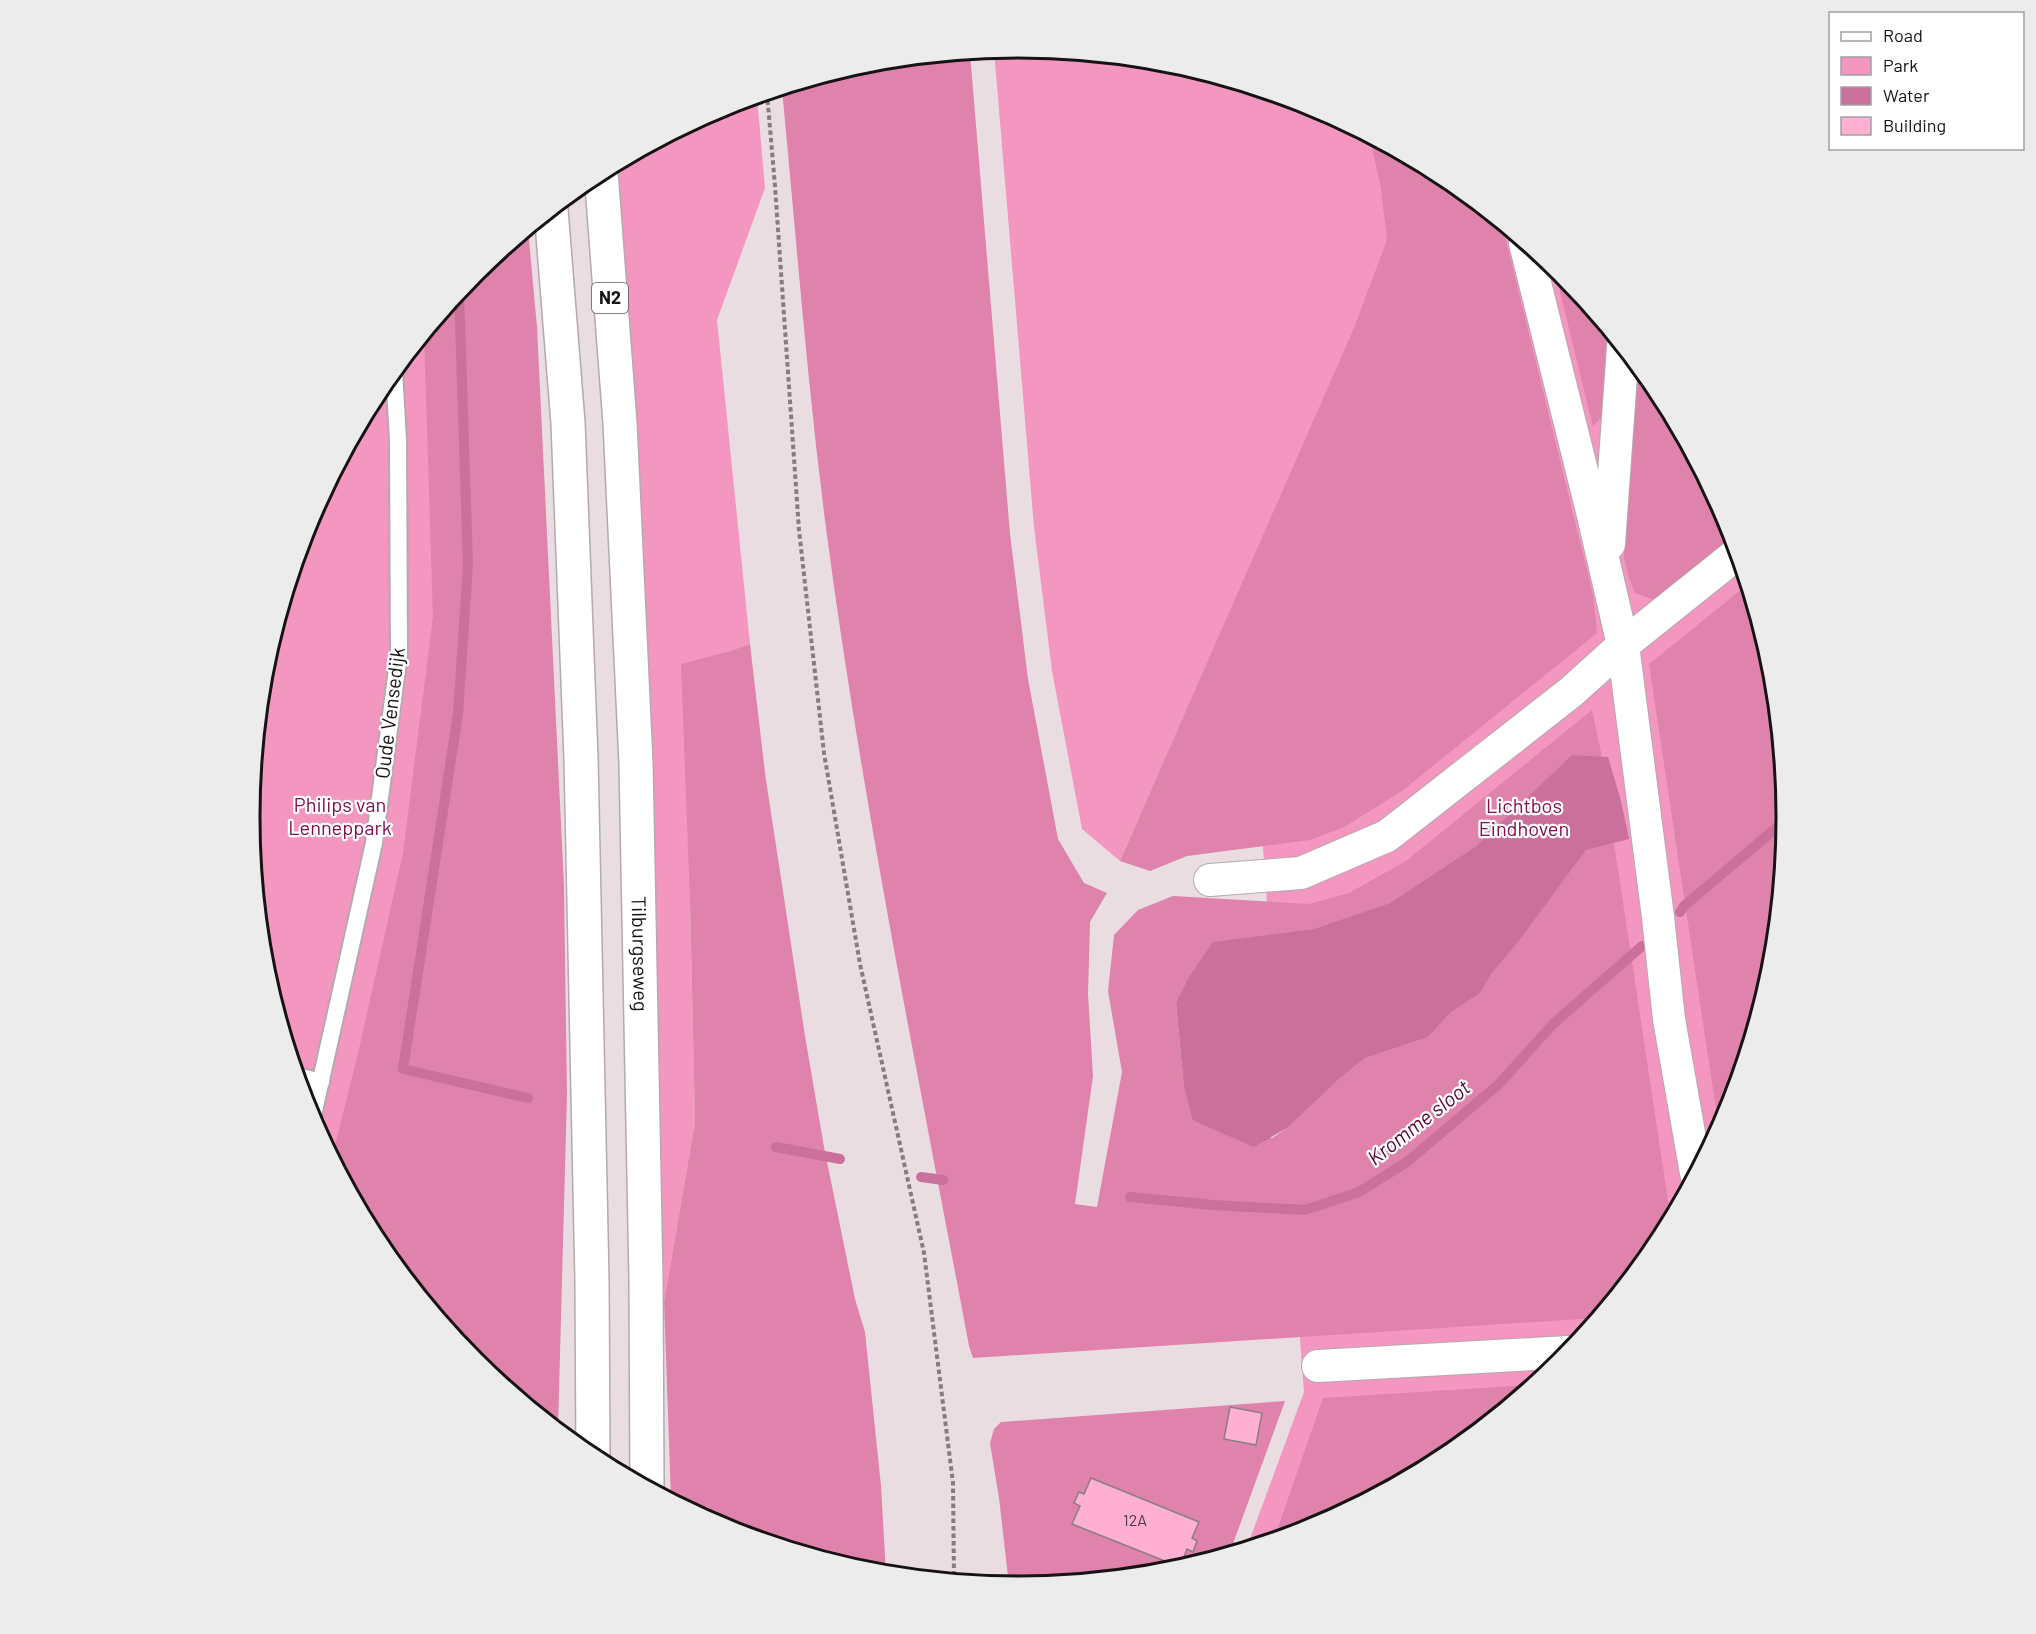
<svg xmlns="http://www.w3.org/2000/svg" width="2036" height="1634" font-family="Barlow,sans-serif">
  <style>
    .green { fill: #f396c0 }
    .forest { fill: #df82ac }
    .water { fill: #cb709a }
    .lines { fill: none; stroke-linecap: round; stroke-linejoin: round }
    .stream { stroke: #cb709a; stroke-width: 10 }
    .building { fill: #ffb0d2; stroke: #8a7f83; stroke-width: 1.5 }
    .lane-casing { stroke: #b5a9ae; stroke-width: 20 }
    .street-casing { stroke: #b5a9ae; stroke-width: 34 }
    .highway-casing { stroke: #b5a9ae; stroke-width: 36 }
    .path { stroke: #847c7f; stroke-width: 4; stroke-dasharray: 4.5 3; stroke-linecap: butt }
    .lane { stroke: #fff; stroke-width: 16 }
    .street { stroke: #fff; stroke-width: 32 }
    .highway { stroke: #fff; stroke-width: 33 }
    .labels { text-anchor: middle; stroke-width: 4.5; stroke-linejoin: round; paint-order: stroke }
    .number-label { font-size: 16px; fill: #513a44 }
    .shield { fill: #fff; stroke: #5d5a5b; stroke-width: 1.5 }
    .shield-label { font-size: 18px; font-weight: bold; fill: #171315 }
    .street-label { font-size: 20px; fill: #171315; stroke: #fff }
    .park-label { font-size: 20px; fill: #810f51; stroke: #fff }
    .water-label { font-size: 21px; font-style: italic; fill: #560034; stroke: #fff }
    .rim { fill: none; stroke: #171315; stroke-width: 3 }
  </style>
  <rect width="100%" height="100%" fill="#e9dde1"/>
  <g class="green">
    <path d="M1018,48L1168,63L1313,107L1446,178L1562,273L1658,390L1729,523L1772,667L1787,817L1772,967L1728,1112L1657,1245L1562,1361L1445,1457L1312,1528L1247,1547L1304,1392L1243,583L1120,861L1082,829L1052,671L1034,527L994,50Z"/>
    <path d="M757,97L765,188L717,320L750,644L727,652L690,902L695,1122L664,1302L649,664L625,285L615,165L724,106Z"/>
    <path d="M441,313L429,893L365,1219L307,1111L264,967L249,817L264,667L308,522L379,389Z"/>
  </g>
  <g class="forest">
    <path d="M970,53L1010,534L1028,679L1058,839L1084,883L1107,893L1090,922L1088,994L1093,1076L1075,1204L1097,1207L1122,1072L1108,991L1114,935L1138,910L1173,896L1309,904L1349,893L1406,861L1592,710L1602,757L1572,755L1475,847L1390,903L1314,929L1266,936L1176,1003L1184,1088L1192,1120L1272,1138L1287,1128L1340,1078L1365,1058L1428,1037L1451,1012L1480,993L1492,973L1518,942L1586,850L1614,843L1671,1220L1657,1245L1597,1318L973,1358L969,1346C918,1074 862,802 826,528C807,382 796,235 782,89L868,63Z"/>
    <path d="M1370,138L1446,178L1502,224L1593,595L1597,633L1402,791L1344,827L1310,840L1187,856L1150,871L1120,861L1354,328L1387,240L1381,189Z"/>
    <path d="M528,229L537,327L564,886L567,1094L558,1429L474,1361L378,1244L332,1158L359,1049L403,853L433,617L424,335L474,273Z"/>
    <path d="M1554,267L1562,273L1607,329L1602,416L1593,427Z"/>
    <path d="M1638,366L1658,390L1729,523L1734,539L1657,601L1635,593L1629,578L1624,558Z"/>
    <path d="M1747,585L1772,667L1787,817L1772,967L1728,1112L1719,1129L1649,664Z"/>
    <path d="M750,644L765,773L805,1036L824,1147L855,1299L865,1332L881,1486L886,1573L868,1571L723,1527L671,1499L664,1302L695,1122L690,902L681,664L727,652Z"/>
    <path d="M1532,1385L1445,1457L1312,1528L1274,1539L1323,1398Z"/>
    <path d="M1285,1401L1230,1552L1168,1571L1018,1586L1009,1585L999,1498L990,1443L994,1429L1001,1422Z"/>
  </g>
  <path class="water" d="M1572,755L1608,757L1621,801L1629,839L1586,850L1518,942L1492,973L1480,993L1451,1012L1428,1037L1365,1058L1340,1078L1287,1128L1254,1147L1192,1120L1184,1088L1176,1003L1189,977L1213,942L1314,929L1390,903L1475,847Z"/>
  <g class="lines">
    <g class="stream">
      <path d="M459,292L468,565L458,714L403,1069L528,1098"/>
      <path d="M1680,912L1684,906L1787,819"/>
      <path d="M776,1147L840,1159"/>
      <path d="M921,1177L943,1180"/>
      <path d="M1130,1197L1213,1205L1305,1210L1359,1192L1407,1162L1499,1084L1553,1024L1642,946"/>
    </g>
  </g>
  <g class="building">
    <path d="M1230,1407L1262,1413L1256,1445L1224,1439Z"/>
    <path d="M1091,1478L1199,1522L1192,1538L1197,1541L1193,1552L1187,1549L1180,1567L1072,1524L1080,1506L1074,1503L1079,1492L1084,1494Z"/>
  </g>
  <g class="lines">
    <defs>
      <g id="lane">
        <path d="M297,1076L321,1082"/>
        <path d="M312,1120L374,843L399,654L398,440L394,371"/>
      </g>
      <g id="street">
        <path d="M1609,544L1623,347"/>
        <path d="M1210,880L1301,873L1387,836L1571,692L1623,645L1591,507L1525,243"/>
        <path d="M1696,1173L1669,1019L1658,917L1623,645L1738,553"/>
        <path d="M1318,1366L1569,1352"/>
      </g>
      <g id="highway">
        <path id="s1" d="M601,172L620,423L636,763L646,1279L647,1487"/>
        <path d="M551,210L568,423L581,758L592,1281L593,1458"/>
      </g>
    </defs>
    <use href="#lane" class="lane-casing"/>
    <use href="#street" class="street-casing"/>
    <use href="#highway" class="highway-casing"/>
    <path class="path" d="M767,93L775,186L799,530L824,753L860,964L924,1253L953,1483L954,1580"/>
    <use href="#lane" class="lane"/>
    <use href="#street" class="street"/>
    <use href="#highway" class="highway"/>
  </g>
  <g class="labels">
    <g class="number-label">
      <text x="1135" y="1526">12A</text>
    </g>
    <rect class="shield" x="592" y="283" width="36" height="30" rx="4.5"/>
    <g class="shield-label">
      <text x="610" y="304">N2</text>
    </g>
    <g class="street-label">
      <text transform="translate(390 713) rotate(-83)" y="7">Oude Vensedijk</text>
      <text dy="7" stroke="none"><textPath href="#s1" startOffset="783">Tilburgseweg</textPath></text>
    </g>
    <g class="park-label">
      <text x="340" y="812">Philips van<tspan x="340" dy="23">Lenneppark</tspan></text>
      <text x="1524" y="813">Lichtbos<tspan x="1524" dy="23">Eindhoven</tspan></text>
    </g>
    <g class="water-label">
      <text transform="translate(1419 1123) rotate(-38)" y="7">Kromme sloot</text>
    </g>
  </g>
  <path d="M0 0H2036V1634H0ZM1018 58H1018A758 758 0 0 1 1776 816V818A758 758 0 0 1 1018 1576H1018A758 758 0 0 1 260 818V816A758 758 0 0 1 1018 58Z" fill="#ececec" fill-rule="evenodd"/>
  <path class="rim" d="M1018 58H1018A758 758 0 0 1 1776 816V818A758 758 0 0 1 1018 1576H1018A758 758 0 0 1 260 818V816A758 758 0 0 1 1018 58Z"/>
  <rect x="1829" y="12" width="195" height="138" fill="#ffffff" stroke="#a2a1a1" stroke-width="1.5"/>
  <rect x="1841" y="32" width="30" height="9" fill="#ffffff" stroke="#a2a1a1" stroke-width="1.5"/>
  <text x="1883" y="42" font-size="18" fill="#171315">Road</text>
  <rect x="1841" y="57" width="30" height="18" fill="#f396c0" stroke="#a2a1a1" stroke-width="1.5"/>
  <text x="1883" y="72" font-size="18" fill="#171315">Park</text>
  <rect x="1841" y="87" width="30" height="18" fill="#cb709a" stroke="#a2a1a1" stroke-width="1.5"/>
  <text x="1883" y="102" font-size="18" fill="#171315">Water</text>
  <rect x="1841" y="117" width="30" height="18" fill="#ffb0d2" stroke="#a2a1a1" stroke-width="1.5"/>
  <text x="1883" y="132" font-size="18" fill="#171315">Building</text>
</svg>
